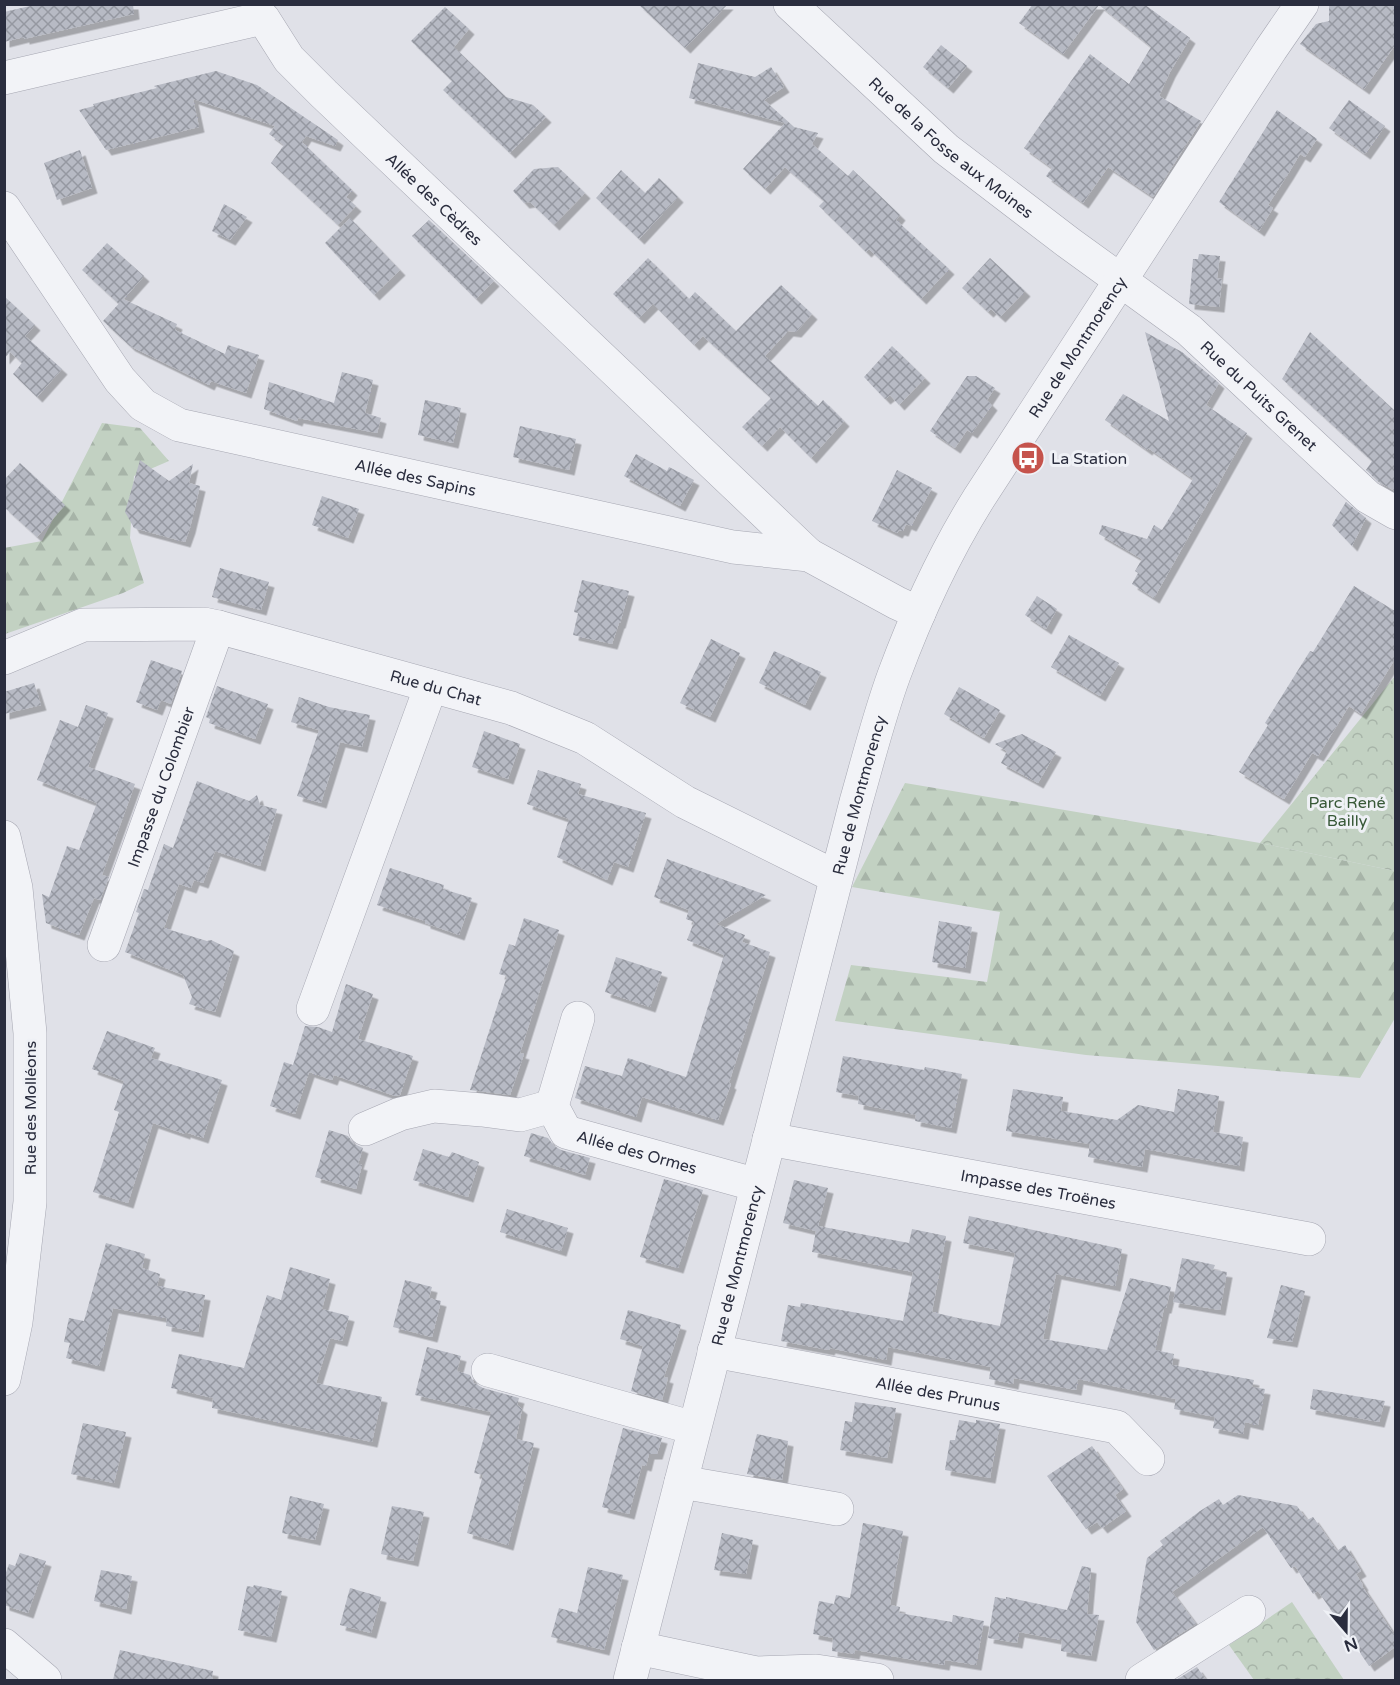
<svg xmlns="http://www.w3.org/2000/svg" width="1400" height="1685" font-family="'Varela Round',sans-serif">
  <style>
    .forest { fill: url(#forest-firs) }
    .park { fill: url(#park-crowns) }
    .building { fill: url(#building-cross-hatch); filter: url(#shadow) }
    .lines { fill: none; stroke-linecap: round; stroke-linejoin: round }
    .minor-casing { stroke: #a6a7b2; stroke-width: 34 }
    .minor { stroke: #f2f3f7; stroke-width: 33 }
    .labels { text-anchor: middle; stroke-width: 6; stroke-linejoin: round; paint-order: stroke }
    .street-label { font-size: 16px; fill: #2a2d3e; stroke: #eff1f6 }
    .poi-label { font-size: 16px; fill: #2a2d3e; stroke: #eff1f6; text-anchor: start }
    .park-label { font-size: 16px; fill: #385938; stroke: #eff1f6 }
  </style>
  <defs>
    <pattern id="forest-firs" width="22" height="20" patternUnits="userSpaceOnUse" patternTransform="scale(1.5)"><rect width="22" height="20" fill="#c2d1c2"/><path d="M5 1l3.5 6h-7zM16 11l3.5 6h-7z" fill="#a7b4a8"/></pattern>
    <pattern id="park-crowns" width="20" height="18" patternUnits="userSpaceOnUse" patternTransform="scale(1.5)"><rect width="20" height="18" fill="#c2d1c2"/><path d="M2 6a3 3 0 1 1 6 0M12 15a3 3 0 1 1 6 0" fill="none" stroke="#a7b4a8"/></pattern>
    <pattern id="building-cross-hatch" width="8" height="8" patternUnits="userSpaceOnUse" patternTransform="scale(1.5)"><rect width="8" height="8" fill="#b7bac4"/><path d="M0 0l8 8M0 8l8-8" fill="none" stroke="#9598a1"/></pattern>
    <filter id="shadow"><feDropShadow dx="5.5" dy="5.5" stdDeviation="0" flood-color="#0004"/></filter>
  </defs>
  <rect width="100%" height="100%" fill="#e0e1e8"/>
  <g class="forest">
    <path d="M102,423L140,428L169,461L134,476L130,538L144,583L123,593L5,634L4,548L42,541Z"/>
    <path d="M905,783L1260,843L1395,871V1018L1360,1078L1086,1055L835,1021L851,965L987,982L1000,912L852,887Z"/>
  </g>
  <g class="park">
    <path d="M1395,676V871L1260,843Z"/>
    <path d="M1292,1602L1344,1680H1254L1229,1645Z"/>
  </g>
  <g class="building">
    <path d="M39,4H133L134,14L24,39V37L4,42V12Z"/>
    <path d="M638,4H728L685,48Z"/>
    <path d="M1033,4H1144L1190,38L1170,72L1159,96L1201,121L1153,197L1108,167L1083,203L1046,176L1052,168L1024,148L1090,54L1129,84L1151,47L1099,5L1063,54L1019,23Z"/>
    <path d="M1329,4H1395V45L1364,89L1300,44L1316,24L1329,21Z"/>
    <path d="M445,7L469,29L454,47L506,97L533,105L546,117L510,153L443,90L452,81L411,41Z"/>
    <path d="M941,45L967,66L948,88L923,67Z"/>
    <path d="M698,63L755,77L771,67L784,87L764,100L794,127L818,133L812,144L848,176L853,170L900,215L896,220L949,269L921,299L869,249L866,252L862,248L819,206L824,201L785,167L765,189L743,169L785,123L689,98Z"/>
    <path d="M216,71L257,85L338,140L335,146L306,136L302,142L352,190L346,197L356,206L338,225L271,163L284,145L269,134L275,126L193,99L199,127L106,150L79,110L94,106L93,104L157,88L154,86Z"/>
    <path d="M1349,100L1385,126L1365,154L1329,128Z"/>
    <path d="M1277,110L1317,139L1305,157L1300,154L1288,174L1268,205L1273,208L1259,231L1219,202Z"/>
    <path d="M80,150L92,188L57,200L44,163Z"/>
    <path d="M558,167L585,193L554,225L530,202L524,203L513,191L534,169Z"/>
    <path d="M621,170L645,193L659,178L678,197L639,239L596,198Z"/>
    <path d="M224,204L247,217L230,240L212,231Z"/>
    <path d="M350,218L400,270L374,295L325,243Z"/>
    <path d="M429,220L494,281L476,299L412,236Z"/>
    <path d="M107,243L144,276L119,304L82,270Z"/>
    <path d="M1199,254L1220,256L1217,278L1222,279L1219,307L1189,304L1193,259H1198Z"/>
    <path d="M648,258L689,299L695,292L736,331L781,285L812,314L796,332L788,331L765,356L818,406L823,400L844,421L811,458L780,427L762,446L742,427L771,398L703,336L694,345L653,304L639,318L613,294Z"/>
    <path d="M990,258L1025,291L1000,317L991,309L988,312L962,288Z"/>
    <path d="M4,296L35,325L25,336L62,369L37,397L13,374L22,363L10,352L4,359Z"/>
    <path d="M123,299L177,324L175,330L225,354L228,345L259,355L246,393L211,381L209,385L130,346L103,321Z"/>
    <path d="M1145,332L1182,352L1219,383L1206,405L1247,433L1154,598L1132,584L1138,573L1135,571L1142,559L1099,534L1102,525L1147,539L1154,525L1162,530L1193,479L1148,448L1147,450L1105,420L1123,394L1169,421Z"/>
    <path d="M1310,332L1395,411V491L1379,482L1366,470L1372,461L1282,379Z"/>
    <path d="M892,346L925,378L899,405L890,395L885,399L864,377Z"/>
    <path d="M342,372L373,380L365,413L381,418L377,433L298,418L297,421L264,409L269,382L334,403Z"/>
    <path d="M967,376H976L995,388L987,400L992,405L972,433L967,430L955,448L930,431Z"/>
    <path d="M425,400L461,408L453,443L418,435Z"/>
    <path d="M520,426L576,439L569,470L513,457Z"/>
    <path d="M636,454L667,471L669,467L694,480L680,506L624,476Z"/>
    <path d="M140,460L169,481L193,464L189,483L200,486L190,528L185,542L134,528L125,512Z"/>
    <path d="M20,463L65,505L37,537L4,507V480Z"/>
    <path d="M897,470L932,488L911,526L906,524L903,531L899,530L897,533L872,521Z"/>
    <path d="M322,496L359,509L348,538L312,525Z"/>
    <path d="M1346,502L1366,518L1352,546L1332,525Z"/>
    <path d="M220,568L269,582L261,610L212,597Z"/>
    <path d="M582,580L629,591L620,623H619L612,644L573,635L578,613L574,612Z"/>
    <path d="M1354,586L1395,611V659L1361,714L1349,706L1318,756L1312,753L1284,799L1239,772L1268,725L1265,723L1310,651L1313,652Z"/>
    <path d="M1037,596L1057,609L1046,629L1025,615Z"/>
    <path d="M1069,635L1119,663L1100,696L1051,667Z"/>
    <path d="M711,639L740,653L710,717L680,703Z"/>
    <path d="M774,651L821,672L805,705L759,683Z"/>
    <path d="M151,660L182,671L171,704L161,700L157,710L136,702Z"/>
    <path d="M34,683L41,705L4,714V692Z"/>
    <path d="M217,686L268,704L255,739L209,723L210,719L206,717Z"/>
    <path d="M959,687L1000,710L984,738L944,714Z"/>
    <path d="M299,697L329,707L370,715L362,747L340,742L321,803L297,796L319,730L291,722Z"/>
    <path d="M86,705L108,713L88,767L135,784L102,875L109,877L100,900L94,898L79,935L46,923L42,894L49,897L67,846L79,850L97,803L37,780L60,720L78,727Z"/>
    <path d="M484,731L520,744L508,779L472,767Z"/>
    <path d="M1022,734L1056,752L1038,783L1001,763L1007,751L995,744Z"/>
    <path d="M538,770L581,784L578,794L646,813L628,867L614,862L607,880L557,857L569,819L527,804Z"/>
    <path d="M197,781L249,801L257,795L260,805L277,809L260,866L215,851L203,883L194,880L191,888L179,884L164,928L207,941L211,940L234,951L215,1012L189,1004L192,997L183,975L125,952L139,913L136,912L144,889L148,890L164,844L173,848Z"/>
    <path d="M667,859L766,895L716,924L745,935L742,942L770,952L729,1083L731,1084L718,1120L642,1097L636,1117L575,1098L585,1066L622,1076L628,1058L686,1077L724,955L687,940L694,922L686,919L689,910L654,897Z"/>
    <path d="M390,868L444,885L443,889L472,898L459,935L425,923V921L377,905Z"/>
    <path d="M524,918L559,930L520,1053L524,1054L510,1095L470,1090L507,976L499,974L509,944L515,946Z"/>
    <path d="M939,921L972,927L965,968L932,962Z"/>
    <path d="M616,957L662,972L650,1007L605,992Z"/>
    <path d="M346,984L373,994L358,1039L413,1056L400,1095L395,1096L334,1075L332,1080L309,1072L295,1114L270,1106L284,1062L293,1065L305,1026L318,1027L332,1032Z"/>
    <path d="M107,1031L155,1048L151,1058L222,1080L203,1138L185,1132V1134L153,1123L128,1203L93,1192L119,1112L114,1110L124,1081L92,1069Z"/>
    <path d="M843,1056L924,1070L925,1067L962,1074L951,1128L915,1121L916,1115L858,1104L859,1096L836,1092Z"/>
    <path d="M1013,1089L1063,1097L1061,1111L1117,1120L1138,1105L1174,1112L1178,1089L1219,1096L1213,1132L1243,1137L1239,1166L1145,1149L1142,1167L1088,1157L1090,1144L1006,1131Z"/>
    <path d="M329,1130L348,1136L354,1144L363,1148L358,1164L362,1165L356,1189L315,1177Z"/>
    <path d="M531,1133L548,1138L554,1146L561,1150L590,1158L585,1175L524,1156Z"/>
    <path d="M423,1149L449,1157L452,1152L479,1162L468,1197L413,1180Z"/>
    <path d="M664,1179L703,1190L678,1268L640,1257Z"/>
    <path d="M794,1180L828,1188L818,1226L909,1243L912,1229L946,1236L932,1312L958,1318L1000,1326L1015,1253L963,1243L969,1216L1122,1249L1115,1286L1056,1274L1043,1339L1107,1350L1130,1278L1171,1287L1166,1308H1164L1155,1350L1174,1354L1172,1365L1254,1380L1252,1387L1265,1389L1258,1425L1245,1422L1243,1434L1213,1428L1215,1417L1174,1409L1176,1399L1078,1379L1076,1390L1014,1378L1013,1384L989,1379L991,1367L888,1347L886,1360L830,1348L829,1350L781,1341L788,1305L800,1307L801,1303L903,1321L913,1272L812,1252L816,1231L783,1223Z"/>
    <path d="M507,1209L568,1228L561,1251L500,1232Z"/>
    <path d="M106,1243L145,1254L142,1268L160,1274L157,1286L205,1295L198,1332L166,1326L167,1318L113,1308L99,1366L66,1358L70,1343L64,1342L69,1318L84,1321Z"/>
    <path d="M1182,1258L1215,1265L1213,1270L1227,1272L1220,1310L1173,1302Z"/>
    <path d="M290,1267L330,1279L322,1309L349,1316L342,1341L330,1338L316,1383L382,1397L372,1442L212,1408L213,1398L171,1388L179,1354L244,1368L267,1295L281,1300Z"/>
    <path d="M405,1280L432,1287L429,1298L441,1301L432,1337L393,1327Z"/>
    <path d="M1281,1285L1305,1291L1292,1342L1267,1338Z"/>
    <path d="M628,1310L681,1325L664,1377L668,1378L662,1400L631,1391L643,1346L620,1339Z"/>
    <path d="M427,1347L461,1356L457,1371L470,1375L474,1383L483,1388L519,1398L517,1405L522,1409L516,1439L534,1443L508,1545L467,1533L483,1475L474,1473L491,1412L415,1395Z"/>
    <path d="M1313,1389L1385,1401L1379,1422L1310,1409Z"/>
    <path d="M855,1402L896,1408L887,1458L840,1450L845,1421L852,1422Z"/>
    <path d="M959,1420L976,1423V1420L1000,1424L990,1478L945,1470L950,1440H955Z"/>
    <path d="M83,1423L126,1432L114,1483L71,1474Z"/>
    <path d="M623,1428L662,1438L657,1454H649L646,1466L642,1465L629,1514L602,1507Z"/>
    <path d="M757,1434L788,1441L782,1480L747,1474Z"/>
    <path d="M1092,1446L1123,1489L1115,1495L1126,1511L1102,1528L1097,1522L1086,1529L1047,1476Z"/>
    <path d="M1238,1495L1297,1506L1307,1520L1313,1517L1337,1551L1345,1545L1361,1571L1356,1574L1363,1585L1362,1586L1395,1636V1647L1369,1666L1318,1591L1313,1594L1295,1566L1291,1568L1263,1527L1172,1592L1196,1624L1154,1650L1136,1622L1147,1558L1163,1545L1160,1541L1200,1511L1219,1499L1223,1505Z"/>
    <path d="M290,1496L324,1504L315,1540L282,1533Z"/>
    <path d="M392,1506L424,1512L413,1561L381,1554Z"/>
    <path d="M863,1523L903,1531L890,1605L900,1607L899,1613L952,1622L953,1615L984,1621L976,1665L945,1660L944,1665L855,1650L854,1654L832,1651L833,1638L813,1634L819,1601L834,1604L836,1595L850,1598Z"/>
    <path d="M722,1533L753,1540L746,1574L714,1570Z"/>
    <path d="M20,1553L46,1561L28,1613L4,1605V1578L9,1564L15,1566Z"/>
    <path d="M1082,1566L1091,1568L1087,1614L1099,1615L1091,1656L1061,1651L1062,1640L1019,1632L1017,1643L988,1638L995,1597L1006,1599V1597L1067,1610Z"/>
    <path d="M588,1567L623,1575L604,1650L551,1637L559,1608L577,1613Z"/>
    <path d="M101,1570L132,1576L126,1609L94,1601Z"/>
    <path d="M254,1585L282,1591L271,1637L238,1630L247,1586L253,1587Z"/>
    <path d="M350,1588L381,1597L371,1633L340,1625Z"/>
    <path d="M120,1650L213,1671L212,1680H113Z"/>
    <path d="M1197,1667L1206,1680H1176Z"/>
  </g>
  <g class="lines">
    <defs>
      <g id="minor">
        <path id="s1" d="M790,4L946,149L1069,243L1189,330L1368,497L1396,513"/>
        <path id="s2" d="M4,78L263,18L289,59L324,94L809,555"/>
        <path id="s3" d="M4,208L120,380L143,405L179,425L733,547L809,555L897,603L919,613"/>
        <path id="s4" d="M4,658L83,625L204,624L218,627L511,708L585,738L685,802L836,877"/>
        <path d="M4,837L16,888L30,1033V1202L16,1322L4,1379"/>
        <path id="s5" d="M104,945L218,627"/>
        <path d="M313,1009L431,686"/>
        <path id="s6" d="M578,1018L552,1106L566,1132L757,1185"/>
        <path d="M365,1129L400,1114L434,1106L482,1110L520,1115L552,1106"/>
        <path id="s7" d="M769,1139L1309,1239"/>
        <path id="s8" d="M714,1351L1117,1427L1148,1459"/>
        <path d="M488,1370L694,1428"/>
        <path d="M681,1482L837,1509"/>
        <path d="M4,1645L45,1680"/>
        <path d="M638,1648L756,1673L816,1671L877,1680"/>
        <path id="s9" d="M630,1680L856,802C868,760 879,716 894,675C917,613 944,554 979,498L1271,49L1302,4"/>
        <path d="M1142,1680L1249,1612"/>
      </g>
    </defs>
    <use href="#minor" class="minor-casing"/>
    <use href="#minor" class="minor"/>
  </g>
  <defs>
    <symbol id="bus-disc" viewBox="-11 -11 22 22"><circle r="9.5" fill="#c5534c" stroke="#eff1f6"/><path d="M-5-6H5V4H4V6H2V4H-2V6H-4V4H-5ZM-3.5-4V0h7V-4ZM-3.5 1.2v1.5H-2V1.2ZM2 1.2v1.5H3.5V1.2Z" fill="#fff"/></symbol>
  </defs>
  <g fill-rule="evenodd">
    <use href="#bus-disc" x="1009" y="439" width="38" height="38"/>
  </g>
  <g class="labels">
    <g class="street-label">
      <text dy="6" stroke="none"><textPath href="#s1" startOffset="216">Rue de la Fosse aux Moines</textPath></text>
      <text dy="6" stroke="none"><textPath href="#s2" startOffset="516">Allée des Cèdres</textPath></text>
      <text dy="6" stroke="none"><textPath href="#s9" startOffset="1416">Rue de Montmorency</textPath></text>
      <text dy="6" stroke="none"><textPath href="#s1" startOffset="612">Rue du Puits Grenet</textPath></text>
      <text dy="6" stroke="none"><textPath href="#s3" startOffset="525">Allée des Sapins</textPath></text>
      <text dy="6" stroke="none"><textPath href="#s4" startOffset="447">Rue du Chat</textPath></text>
      <text dy="6" stroke="none"><textPath href="#s5" startOffset="168">Impasse du Colombier</textPath></text>
      <text dy="6" stroke="none"><textPath href="#s9" startOffset="914">Rue de Montmorency</textPath></text>
      <text transform="translate(30 1108) rotate(-90)" y="6">Rue des Molléons</text>
      <text dy="6" stroke="none"><textPath href="#s6" startOffset="195">Allée des Ormes</textPath></text>
      <text dy="6" stroke="none"><textPath href="#s7" startOffset="274">Impasse des Troënes</textPath></text>
      <text dy="6" stroke="none"><textPath href="#s9" startOffset="428">Rue de Montmorency</textPath></text>
      <text dy="6" stroke="none"><textPath href="#s8" startOffset="228">Allée des Prunus</textPath></text>
    </g>
    <g class="poi-label">
      <text x="1051" y="464">La Station</text>
    </g>
    <g class="park-label">
      <text x="1347" y="808">Parc René<tspan x="1347" dy="18">Bailly</tspan></text>
    </g>
  </g>
  <rect width="1400" height="1685" fill="none" stroke="#2a2d3e" stroke-width="12"/>
  <g transform="translate(1346 1631) rotate(160)" stroke="#eff1f6" stroke-width="4.5" paint-order="stroke">
  <path d="M0-4.5L10 22L0 15L-10 22Z" fill="#2a2d3e"/>
  <text y="-9" font-size="16" font-weight="bold" text-anchor="middle" fill="#2a2d3e">N</text>
  </g>
</svg>
